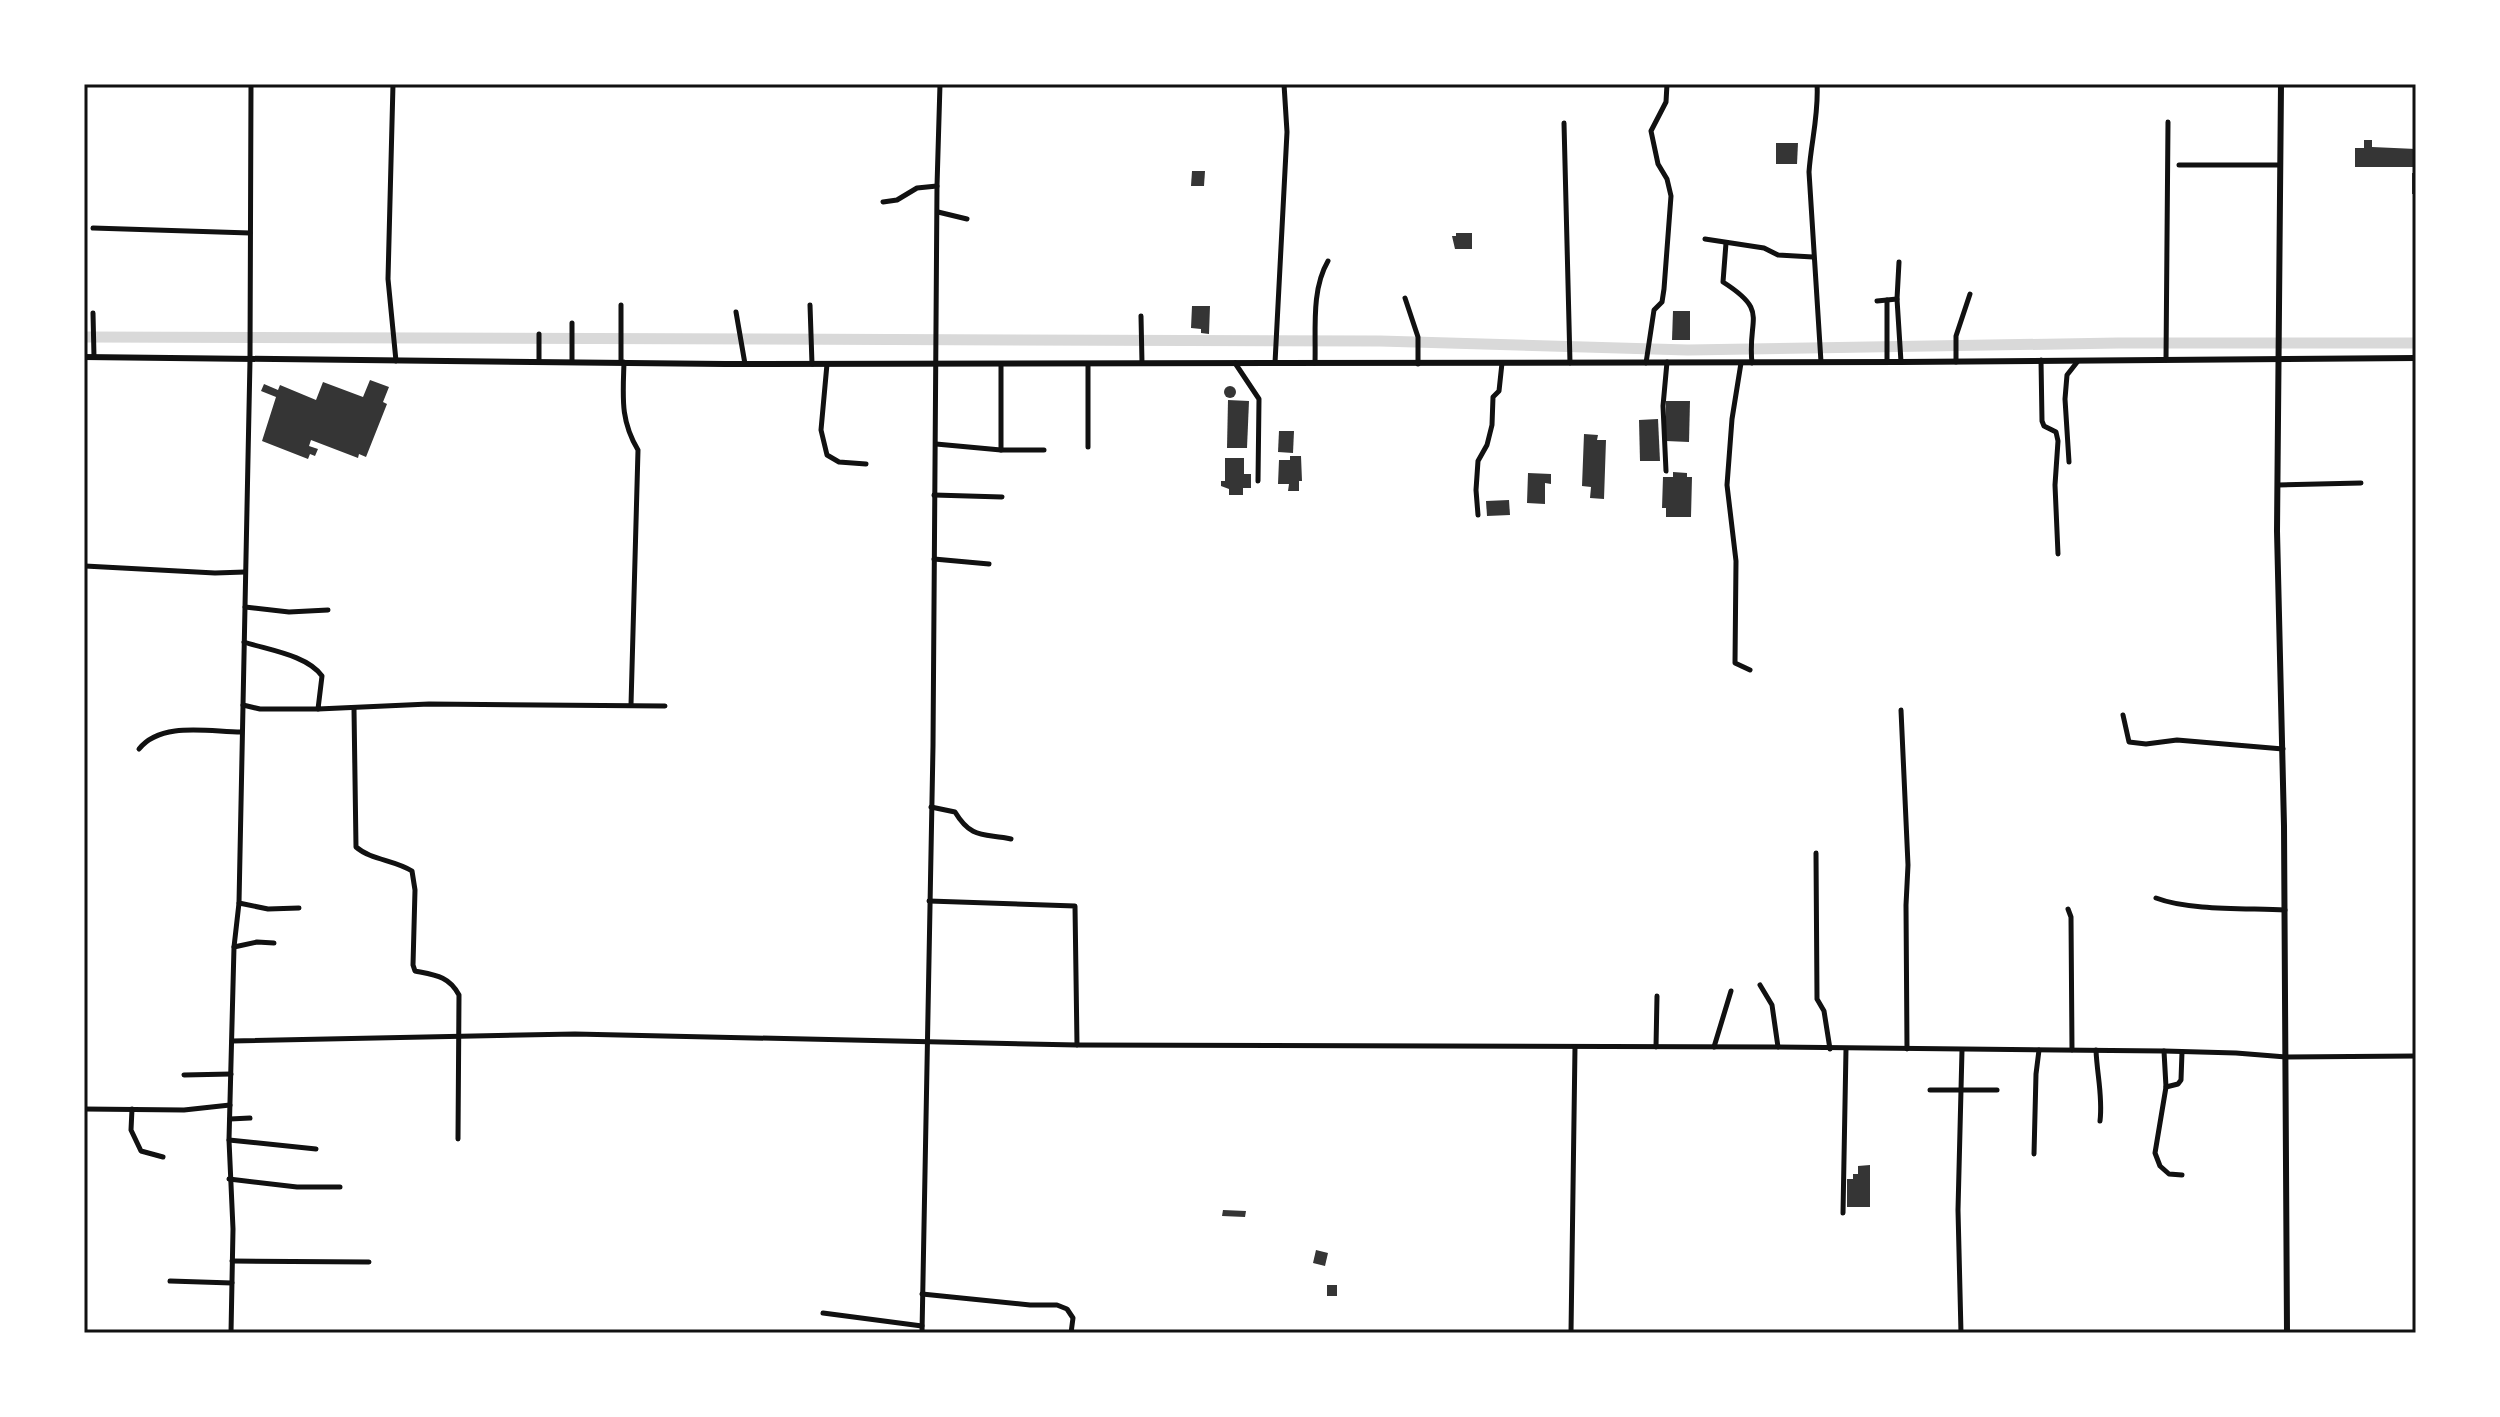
<svg xmlns="http://www.w3.org/2000/svg" width="2500" height="1417" font-family="'Alegreya Sans',sans-serif">
  <style>
    .lines { fill: none; stroke-linecap: round; stroke-linejoin: round }
    .canal { stroke: #d9d9d9; stroke-width: 11 }
    .building { fill: #353535 }
    .minor { stroke: #111; stroke-width: 5 }
    .tertiary { stroke: #111; stroke-width: 6 }
    .neatline { fill: none; stroke: #111; stroke-width: 3 }
  </style>
  <rect width="100%" height="100%" fill="#fff"/>
  <g class="lines">
    <path class="canal" d="M84,337L1380,341L1688,350L2118,343H2416"/>
  </g>
  <g class="building">
    <path d="M2364,140H2372V147L2416,149V167H2355V148H2364Z"/>
    <path d="M1776,143H1798L1797,164H1776Z"/>
    <path d="M1192,171H1205L1204,186H1191Z"/>
    <rect x="2412" y="173" width="4" height="21"/>
    <path d="M1456,233H1472V249H1455L1452,236H1456Z"/>
    <path d="M1192,306H1210L1209,334L1201,333V329L1191,328Z"/>
    <path d="M1673,311H1690V340H1672Z"/>
    <path d="M370,380L389,387L383,402L387,404L366,457L359,454L358,458L311,440L309,446L318,449L315,456L310,454L308,459L262,441L276,397L261,391L264,384L278,390L280,385L316,400L323,382L363,397Z"/>
    <circle cx="1230" cy="392" r="6"/>
    <path d="M1228,400L1249,401L1247,448H1227Z"/>
    <path d="M1666,401H1690L1689,442L1666,441Z"/>
    <path d="M1658,419L1660,461H1640L1639,420Z"/>
    <path d="M1279,431H1294L1293,453L1278,452Z"/>
    <path d="M1584,434L1598,435L1597,440H1606L1604,499L1590,498L1591,487L1582,486Z"/>
    <path d="M1290,456H1301L1302,481H1299V491H1288L1289,484H1278L1279,460H1290Z"/>
    <path d="M1225,458H1244V474H1251V488H1243V495H1229V489L1221,486V481H1225Z"/>
    <path d="M1673,472L1687,473V477H1692L1691,517H1666V508H1662L1663,477H1673Z"/>
    <path d="M1528,473L1551,474V484L1545,483V504L1527,503Z"/>
    <path d="M1509,500L1510,515L1487,516L1486,501Z"/>
    <path d="M1870,1165V1207H1847V1179H1853V1174H1858V1166Z"/>
    <path d="M1223,1210L1246,1211L1245,1217L1222,1216Z"/>
    <path d="M1316,1250L1328,1253L1325,1266L1313,1263Z"/>
    <rect x="1327" y="1285" width="10" height="11"/>
  </g>
  <g class="lines">
    <g class="minor">
      <path d="M393,84L388,279L396,361"/>
      <path d="M1817,84C1819,114 1811,142 1809,172L1821,362"/>
      <path d="M1564,123L1570,363"/>
      <path d="M2179,165H2280"/>
      <path d="M883,202L897,200L917,188L937,186"/>
      <path d="M938,212L967,219"/>
      <path d="M93,228L250,233"/>
      <path d="M1705,239L1764,248L1778,255L1813,257"/>
      <path d="M1726,243L1723,282C1770,312 1747,317 1752,363"/>
      <path d="M1899,262L1897,299L1901,362"/>
      <path d="M1405,298L1418,337V364"/>
      <path d="M1877,301L1897,299"/>
      <path d="M810,305L812,364"/>
      <path d="M736,312L745,364"/>
      <path d="M93,313L94,357"/>
      <path d="M1141,316L1142,363"/>
      <path d="M2041,360L2042,421L2044,426L2056,432L2058,441L2055,485L2058,554"/>
      <path d="M2166,360L2168,122"/>
      <path d="M539,362V334"/>
      <path d="M572,362V323"/>
      <path d="M621,362V305"/>
      <path d="M624,362C623,397 620,420 638,450L631,705"/>
      <path d="M1887,362V300"/>
      <path d="M1956,362V336L1970,294"/>
      <path d="M1235,363L1259,399L1258,481"/>
      <path d="M1275,363L1287,132L1284,84"/>
      <path d="M1315,363C1316,330 1311,290 1328,261"/>
      <path d="M1646,363L1654,310L1662,302L1664,289L1671,196L1667,179L1658,164L1651,131L1666,102L1667,84"/>
      <path d="M1741,363L1732,419L1727,485L1736,561L1735,663L1750,670"/>
      <path d="M827,364L821,430L827,455L839,462L866,464"/>
      <path d="M936,444L1001,450H1044"/>
      <path d="M1088,447V364"/>
      <path d="M1001,450V364"/>
      <path d="M2069,462L2065,399L2067,375L2078,361"/>
      <path d="M1666,471L1663,406L1667,362"/>
      <path d="M2278,485L2361,483"/>
      <path d="M934,495L1002,497"/>
      <path d="M1478,515L1476,490L1478,461L1487,445L1492,425L1493,397L1499,391L1502,363"/>
      <path d="M934,559L989,564"/>
      <path d="M85,566L215,573L245,572"/>
      <path d="M245,607L289,612L328,610"/>
      <path d="M244,642C268,650 307,655 322,676L318,709L429,704L665,706"/>
      <path d="M243,705L260,709H318"/>
      <path d="M354,709L356,847C371,860 395,860 412,871L415,890L413,965L415,971C435,975 449,976 459,995L458,1139"/>
      <path d="M1901,710L1908,865L1906,905L1907,1049"/>
      <path d="M2123,715L2129,742L2146,744L2177,740L2283,749"/>
      <path d="M139,749C161,721 210,732 241,732"/>
      <path d="M931,807L955,812C972,840 984,833 1011,839"/>
      <path d="M1816,853L1817,999L1824,1011L1830,1049"/>
      <path d="M2156,898C2190,911 2248,908 2285,910"/>
      <path d="M929,901L1075,906L1077,1045"/>
      <path d="M239,903L268,909L299,908"/>
      <path d="M2068,909L2071,917L2072,1050"/>
      <path d="M234,947L257,942L274,943"/>
      <path d="M1760,985L1772,1005L1778,1047"/>
      <path d="M232,1041L575,1034L1077,1045L1778,1047L2164,1051L2236,1053L2286,1057L2416,1056"/>
      <path d="M1656,1047L1657,996"/>
      <path d="M1714,1047L1731,991"/>
      <path d="M2096,1050C2097,1075 2103,1097 2100,1121"/>
      <path d="M2164,1051L2166,1087L2155,1153L2160,1166L2169,1174L2182,1175"/>
      <path d="M184,1075L231,1074"/>
      <path d="M2166,1087L2178,1084L2181,1080L2182,1052"/>
      <path d="M1930,1090H1997"/>
      <path d="M84,1109L184,1110L230,1105"/>
      <path d="M132,1109L131,1130L141,1151L163,1157"/>
      <path d="M230,1119L250,1118"/>
      <path d="M229,1140L316,1149"/>
      <path d="M2034,1154L2036,1074L2039,1050"/>
      <path d="M229,1179L297,1187H340"/>
      <path d="M1843,1213L1846,1049"/>
      <path d="M232,1261L369,1262"/>
      <path d="M170,1281L232,1283"/>
      <path d="M922,1294L1030,1305H1057L1067,1309L1073,1318L1071,1333"/>
      <path d="M823,1313L922,1326"/>
      <path d="M231,1333L233,1229L229,1140L234,947L239,903L250,360L251,84"/>
      <path d="M922,1333L933,746L937,186L940,84"/>
      <path d="M1571,1333L1575,1047"/>
      <path d="M1961,1333L1958,1210L1962,1050"/>
    </g>
    <g class="tertiary">
      <path d="M2281,84L2277,531L2284,826L2287,1333"/>
      <path d="M84,357L725,364L1901,362L2416,358"/>
    </g>
  </g>
  <rect width="2500" height="1417" fill="none" stroke="#ffffff" stroke-width="172"/>
  <rect x="86" y="86" width="2328" height="1245" class="neatline"/>
</svg>
